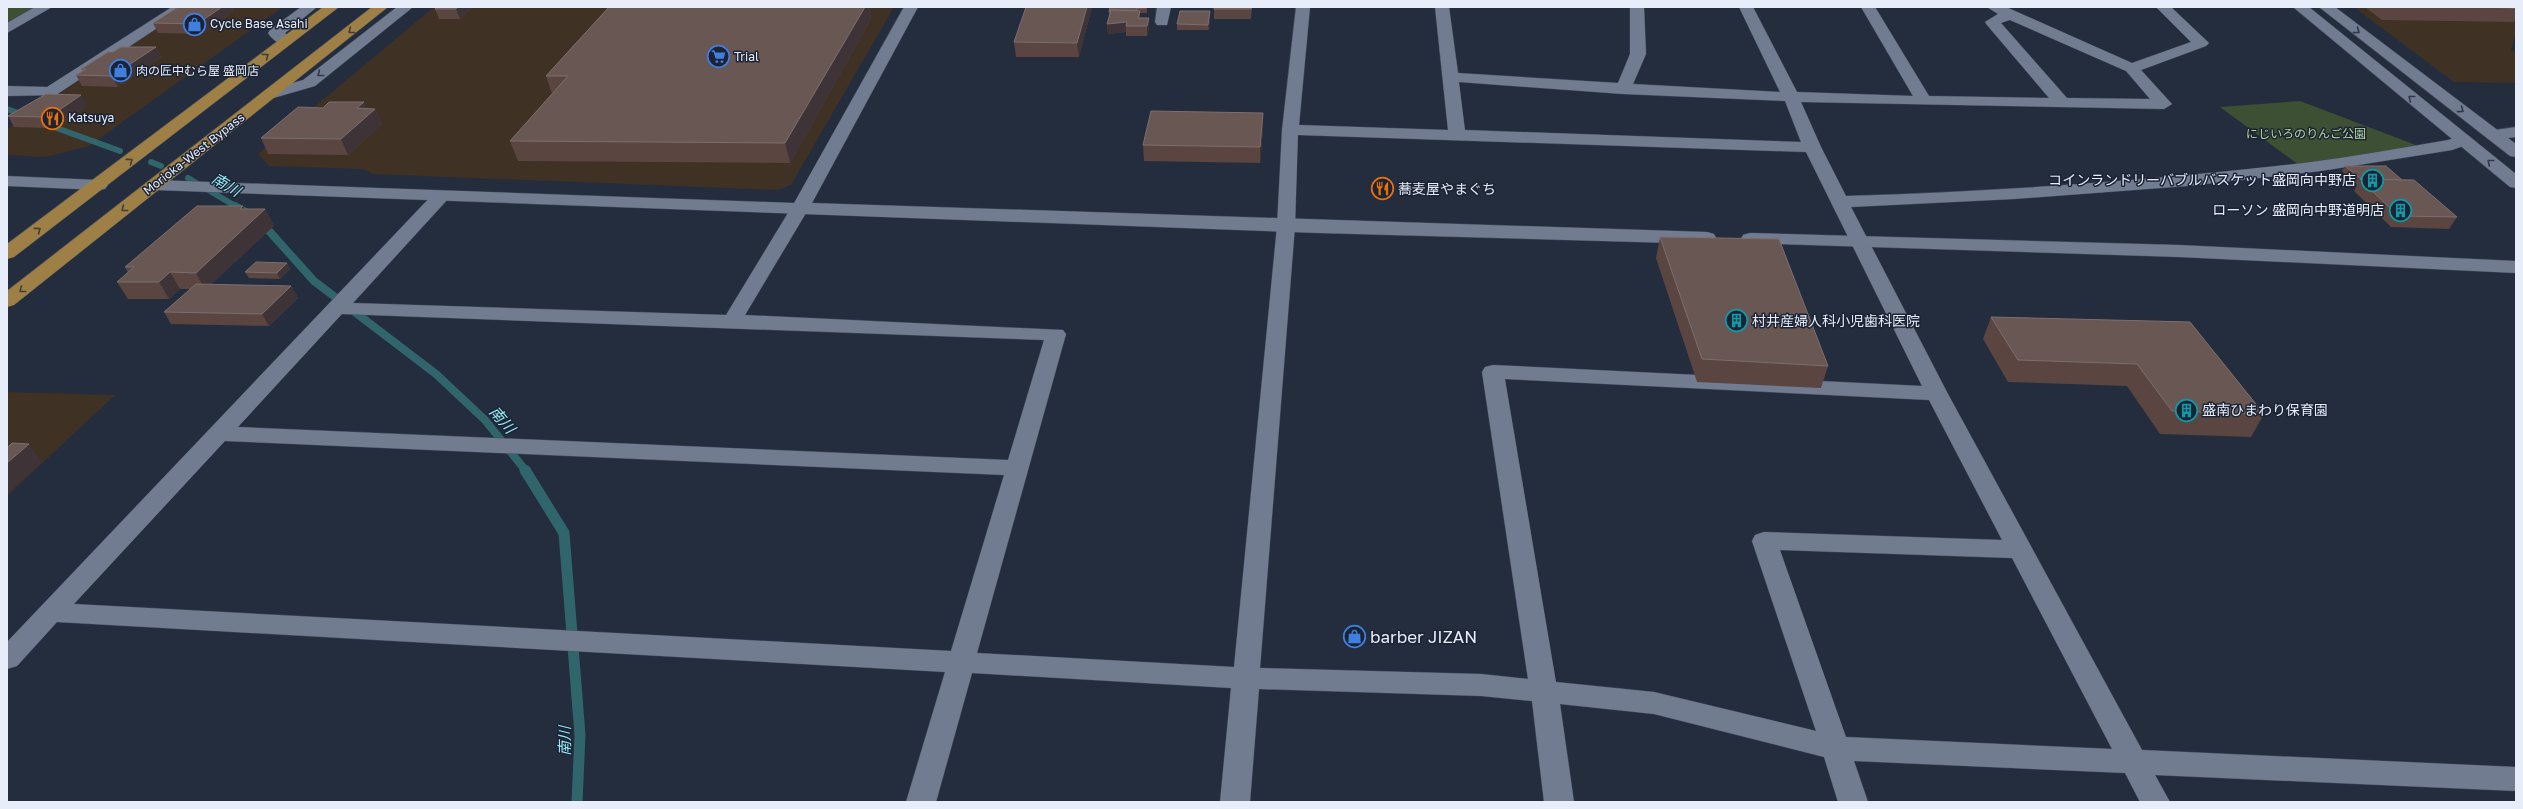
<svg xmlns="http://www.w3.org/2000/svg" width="2523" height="809" font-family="'Golos Text','Noto Sans JP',sans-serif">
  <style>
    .commercial { fill: #3f3124 }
    .green { fill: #3e5033 }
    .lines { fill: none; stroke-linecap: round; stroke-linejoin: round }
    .stream-far2 { stroke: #31656c; stroke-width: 6 }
    .stream-far1 { stroke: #31656c; stroke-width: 8 }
    .stream { stroke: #31656c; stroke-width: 11 }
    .minor-casing { stroke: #414958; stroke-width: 1 }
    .tertiary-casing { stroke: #414958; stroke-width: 1 }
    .trunk-casing { stroke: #414958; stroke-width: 1 }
    .minor { fill: #717c91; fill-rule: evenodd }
    .tertiary { fill: #717c91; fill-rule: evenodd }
    .trunk { fill: #9e7f45; fill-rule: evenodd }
    .wall { fill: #5a4540 }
    .shaded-wall { fill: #3e3437 }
    .building { fill: #695754; stroke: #7d6e6e }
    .oneway { stroke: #423f39 }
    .oneway2 { stroke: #30394b }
    .labels { text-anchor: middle; stroke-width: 3; stroke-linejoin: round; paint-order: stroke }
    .far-poi-label { font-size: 12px; fill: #e7edf9; stroke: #1b2334; text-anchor: start }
    .far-park-label { font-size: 12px; fill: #b4d89e; stroke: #1b2334 }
    .far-street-label { font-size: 12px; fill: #e7edf9; stroke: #1b2334 }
    .poi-label { font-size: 14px; fill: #e7edf9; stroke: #1b2334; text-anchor: start }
    .water-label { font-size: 15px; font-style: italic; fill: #94edf8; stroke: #1b2334 }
    .near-poi-label { font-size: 17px; fill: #e7edf9; stroke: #1b2334; text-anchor: start }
  </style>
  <rect width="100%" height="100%" fill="#242d3e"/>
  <g class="commercial">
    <path d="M189,7H283L89,146L46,157L7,155V129Z"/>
    <path d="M434,7H894L791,185L778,190L373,174L363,169L269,166L258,154Z"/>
    <path d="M2354,7H2505L2516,15V33L2511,50L2516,52V83L2454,82Z"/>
    <path d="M7,392L115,395L7,496Z"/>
  </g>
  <g class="green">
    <path d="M7,7H38L7,25Z"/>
    <path d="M2300,101L2421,147L2299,165L2220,107Z"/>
  </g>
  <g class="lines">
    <g class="stream-far2">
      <path d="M7,109L26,116"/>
      <path d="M40,122L120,151"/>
      <path d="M151,162L161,166"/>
      <path d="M188,178L237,207"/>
    </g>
    <g class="stream-far1">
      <path d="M235,206L247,213"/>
      <path d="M261,222L314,281L436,374L485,420L526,471"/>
    </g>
    <path class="stream" d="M525,470L564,533L580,735L577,802"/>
    <defs>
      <g id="minor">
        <path d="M35,7H52L7,33V23Z"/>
        <path d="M172,7H189L56,95L7,96V86L47,87Z"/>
        <path d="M301,7H317L285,33L293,41L291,44C282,47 273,41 268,33L270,30Z"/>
        <path d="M397,7H413L315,86L270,99L262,94L264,91L303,80Z"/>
        <path d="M1157,7H1171L1167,25H1157L1155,22Z"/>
        <path d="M1296,7H1310L1299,125L1448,130L1435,7H1449L1458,73L1618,83L1630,54V7H1644L1646,54L1633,84L1780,92L1739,7H1753L1797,92L1913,96L1861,7H1875L1929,96L2049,98L1987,25L1985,22L1998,14L1987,7H2006L2132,63L2191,42L2156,7H2171L2209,43L2206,46L2141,70L2172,104L2164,109L1801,102L1821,147L1846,196C1999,191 2152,181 2304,163C2352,157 2400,148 2448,140L2463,135L2469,136L2471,140L2469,144L2452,150L2321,171L2187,186L2014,199L1851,207L1948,394L2142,750L2516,767V791L2155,775L2170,802H2140L2125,773L1854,761L1868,802H1838L1824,757L1654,714L1560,704L1574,802H1544L1532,701L1481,696L1259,689L1250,802H1220L1231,688L972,673L936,802H906L945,672L57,622L17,666L7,669V642L436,191H448L451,195L448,199L353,303L726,315L791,208L794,204H806L809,208L745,315L1063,330L1066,334L977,653L1234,667L1277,226L1282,130ZM2010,20L2126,71L2150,99L2067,98L2001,23ZM1459,82L1623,94L1785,101L1801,142L1465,130ZM1298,135L1806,152L1922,386L1493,365L1485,367L1482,372L1528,679L1481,674L1260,668L1295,226ZM342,314L1044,340L1008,460L238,427ZM1505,379L1929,400L2002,540L1764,532L1755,535L1752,541L1816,731L1654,692L1556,682ZM225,441L1004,475L951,651L74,604ZM1780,550L2012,558L2112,749L1846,737Z"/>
        <path d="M2516,127V137L2494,140L2488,139L2486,135L2488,131Z"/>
        <path d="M7,176L99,180L105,181L108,185L105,189L99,190L7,186Z"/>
      </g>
      <g id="tertiary">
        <path d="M904,7H918L812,203L1707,232L1714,234L1716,238L1714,242L1707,244L1319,233L155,190L149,189L146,185L149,181L155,180L794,203Z"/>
        <path d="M2293,7H2309L2516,174V188L2510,187Z"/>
        <path d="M2319,7H2335L2516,144V157L2510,156Z"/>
        <path d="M1750,233L2179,245L2516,261V273L2179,257L1743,243L1741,239L1743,235Z"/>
      </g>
      <g id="trunk">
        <path d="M323,7H339L14,257L7,259V244Z"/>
        <path d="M372,7H388L14,305L7,307V291Z"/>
      </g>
    </defs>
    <use href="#minor" class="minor-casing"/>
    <use href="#tertiary" class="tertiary-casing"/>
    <use href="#trunk" class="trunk-casing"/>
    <use href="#minor" class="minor"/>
    <use href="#tertiary" class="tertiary"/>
    <use href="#trunk" class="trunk"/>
  </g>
  <g class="wall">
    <path d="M473,7L460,19H439L435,9Z"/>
    <path d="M609,7H869L871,19L790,163L518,161L510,141L552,94L546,76Z"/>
    <path d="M1092,7L1079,57H1016L1014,42Z"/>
    <path d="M1110,7H1147V13H1140V18H1149V28L1147,36H1126V32L1108,34L1107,24L1109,18V12Z"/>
    <path d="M1214,7H1252L1251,19H1214Z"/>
    <path d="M2365,7H2516V18L2514,22L2382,20Z"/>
    <path d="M232,8L233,11L228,14L229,15L202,34L158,33L153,23Z"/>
    <path d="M1210,11V16L1209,30H1177V24Z"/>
    <path d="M156,47L161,57L118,87L82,86L76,75L83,71L81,69Z"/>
    <path d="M87,106L61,124L53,123L47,128L14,127L8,116Z"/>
    <path d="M367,109H375L382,124L348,155L268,154L261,138Z"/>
    <path d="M1263,129L1260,163L1144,161L1143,145Z"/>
    <path d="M2345,166L2402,180L2457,217L2449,229L2391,227L2354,191L2357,185L2342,171Z"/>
    <path d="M245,209H265L274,226L211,284L291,286L298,298L269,326L171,324L164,312L190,289H180L169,299H128L117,282L128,273L125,267Z"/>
    <path d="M1660,237L1828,366L1821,388L1697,382L1656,258Z"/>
    <path d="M287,263L290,269L280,279L249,278L245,272Z"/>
    <path d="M1991,317L2190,322L2264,414L2251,437L2160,434L2127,386L2008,382L1983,339Z"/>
  </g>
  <g class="shaded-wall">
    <path d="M222,7H234L232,8L233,11L228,14L229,15L202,34L197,24Z"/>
    <path d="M458,7H473L460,19L456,9Z"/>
    <path d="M865,7H869L871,19L790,163L785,143Z"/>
    <path d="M1087,7H1092L1079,57L1077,43Z"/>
    <path d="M1210,11V16L1209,30L1208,25Z"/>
    <path d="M1149,18V28L1147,36V26Z"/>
    <path d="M1127,22L1126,26V32L1108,34L1107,24Z"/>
    <path d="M156,47L161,57L118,87L112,76Z"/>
    <path d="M81,95L87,106L61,124L55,113Z"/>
    <path d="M364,102L369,114L375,109L382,124L348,155L341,139L357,108Z"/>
    <path d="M47,113L53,123L47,128L41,117Z"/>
    <path d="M1263,113V129L1260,163V147Z"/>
    <path d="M243,206L251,222L265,209L274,226L205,290L196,273L240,209Z"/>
    <path d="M287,263L290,269L280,279L277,273Z"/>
    <path d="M170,272L180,289L169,299L159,282Z"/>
    <path d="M291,286L298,298L269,326L262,314Z"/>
    <path d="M29,444L42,462L7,494V463Z"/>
  </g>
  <g class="building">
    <path d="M178,7H222L197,24L153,23Z"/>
    <path d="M438,7H458L456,9H435Z"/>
    <path d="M609,7H865L785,143L510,141L568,76H546Z"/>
    <path d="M1026,7H1087L1077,43L1014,42Z"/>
    <path d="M1110,7H1146V8H1137L1136,11L1111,10L1110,12H1109Z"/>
    <rect x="1214" y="7" width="37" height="2"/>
    <path d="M2471,7H2516V8Z"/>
    <path d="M1111,10L1140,11L1138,18H1149L1147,26H1126L1127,22L1107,24Z"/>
    <path d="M1180,11H1210L1208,25L1177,24Z"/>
    <path d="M121,47H156L112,76L76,75L86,69H81L108,52H113Z"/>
    <path d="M46,94L81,95L55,113H47L41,117L8,116Z"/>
    <path d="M329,102H364L357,108L375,109L341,139L261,138L298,107L323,108Z"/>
    <path d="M1151,111L1263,113L1260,147L1143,145Z"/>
    <path d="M2345,166H2386L2402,180L2361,179Z"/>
    <path d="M2360,179L2414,180L2457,217L2398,216Z"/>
    <path d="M197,206H243L240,209H265L196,273L170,272L159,282H117L134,267H125Z"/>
    <path d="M1660,237L1779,239L1828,366L1702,359Z"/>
    <path d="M256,262L287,263L277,273L245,272Z"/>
    <path d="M196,284L291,286L262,314L164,312Z"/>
    <path d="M1991,317L2190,322L2264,414L2172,411L2137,364L2018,360Z"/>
    <path d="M12,443L29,444L7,463V448Z"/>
  </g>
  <defs><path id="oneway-chevron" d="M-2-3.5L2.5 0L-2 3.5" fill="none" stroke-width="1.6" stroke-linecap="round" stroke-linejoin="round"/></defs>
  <g class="oneway">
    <use href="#oneway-chevron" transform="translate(351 31) rotate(142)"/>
    <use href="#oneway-chevron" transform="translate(266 56) rotate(-37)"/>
    <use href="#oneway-chevron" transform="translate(130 161) rotate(-37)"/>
    <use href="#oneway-chevron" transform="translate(124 209) rotate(142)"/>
    <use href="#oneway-chevron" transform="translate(38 230) rotate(-37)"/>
    <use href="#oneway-chevron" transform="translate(22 290) rotate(142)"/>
  </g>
  <g class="oneway2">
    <use href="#oneway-chevron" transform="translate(2357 31) rotate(37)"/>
    <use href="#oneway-chevron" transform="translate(320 74) rotate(142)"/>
    <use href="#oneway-chevron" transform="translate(2411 98) rotate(-141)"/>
    <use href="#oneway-chevron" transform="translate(2461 110) rotate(37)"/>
    <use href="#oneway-chevron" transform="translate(2490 162) rotate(-141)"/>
  </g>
  <defs>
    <symbol id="shop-ring" viewBox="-11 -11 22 22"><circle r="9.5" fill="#1b2334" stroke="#3f7fe0" stroke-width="1.5"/><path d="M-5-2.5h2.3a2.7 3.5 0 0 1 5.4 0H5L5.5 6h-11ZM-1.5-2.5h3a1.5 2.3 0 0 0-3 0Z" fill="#3f7fe0"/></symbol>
    <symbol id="supermarket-ring" viewBox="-11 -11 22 22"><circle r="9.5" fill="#1b2334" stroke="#3f7fe0" stroke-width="1.5"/><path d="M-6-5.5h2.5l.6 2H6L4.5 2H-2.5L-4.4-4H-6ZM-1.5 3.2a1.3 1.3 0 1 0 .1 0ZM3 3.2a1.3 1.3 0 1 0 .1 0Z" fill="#3f7fe0"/></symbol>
    <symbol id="restaurant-ring" viewBox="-11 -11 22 22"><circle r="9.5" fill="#1b2334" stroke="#e8710a" stroke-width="1.5"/><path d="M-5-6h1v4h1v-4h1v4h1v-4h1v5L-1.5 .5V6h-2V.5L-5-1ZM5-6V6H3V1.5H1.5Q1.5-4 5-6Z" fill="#e8710a"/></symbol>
    <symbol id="building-ring" viewBox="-11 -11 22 22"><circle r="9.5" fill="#1b2334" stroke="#0f9aa8" stroke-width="1.5"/><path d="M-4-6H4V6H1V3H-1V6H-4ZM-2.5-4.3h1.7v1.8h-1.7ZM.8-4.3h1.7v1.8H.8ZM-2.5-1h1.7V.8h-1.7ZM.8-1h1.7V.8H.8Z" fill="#0f9aa8"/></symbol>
  </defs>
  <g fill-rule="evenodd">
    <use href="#shop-ring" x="182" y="12" width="25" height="25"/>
    <use href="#supermarket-ring" x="706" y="44" width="25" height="25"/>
    <use href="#shop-ring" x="108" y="58" width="25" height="25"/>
    <use href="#restaurant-ring" x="40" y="106" width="25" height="25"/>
    <use href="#building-ring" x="2360" y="168" width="25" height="25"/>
    <use href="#restaurant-ring" x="1370" y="176" width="25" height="25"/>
    <use href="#building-ring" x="2388" y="198" width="25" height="25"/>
    <use href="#building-ring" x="1724" y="308" width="25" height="25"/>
    <use href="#building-ring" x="2174" y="398" width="25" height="25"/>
    <use href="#shop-ring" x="1342" y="624" width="25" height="25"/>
  </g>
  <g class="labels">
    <g class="far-poi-label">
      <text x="210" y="28">Cycle Base Asahi</text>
      <text x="734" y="61">Trial</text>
      <text x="136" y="75">肉の匠中むら屋 盛岡店</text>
      <text x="68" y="122">Katsuya</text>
    </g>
    <g class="far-park-label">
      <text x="2306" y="138">にじいろのりんご公園</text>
    </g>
    <g class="far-street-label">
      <text transform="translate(194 154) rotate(-38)" y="4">Morioka-West Bypass</text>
    </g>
    <g class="poi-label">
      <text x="2356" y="185" text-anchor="end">コインランドリーバブルバスケット盛岡向中野店</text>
      <text x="1398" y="194">蕎麦屋やまぐち</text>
      <text x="2384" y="215" text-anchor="end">ローソン 盛岡向中野道明店</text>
      <text x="1752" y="326">村井産婦人科小児歯科医院</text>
      <text x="2202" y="415">盛南ひまわり保育園</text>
    </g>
    <g class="water-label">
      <text transform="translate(226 185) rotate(31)" y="5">南川</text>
      <text transform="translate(502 420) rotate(49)" y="5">南川</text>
      <text transform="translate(565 741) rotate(-90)" y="5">南川</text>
    </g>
    <g class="near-poi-label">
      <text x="1370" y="643">barber JIZAN</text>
    </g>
  </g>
  <rect width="2523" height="809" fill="none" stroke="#e7edf9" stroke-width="16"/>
</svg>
